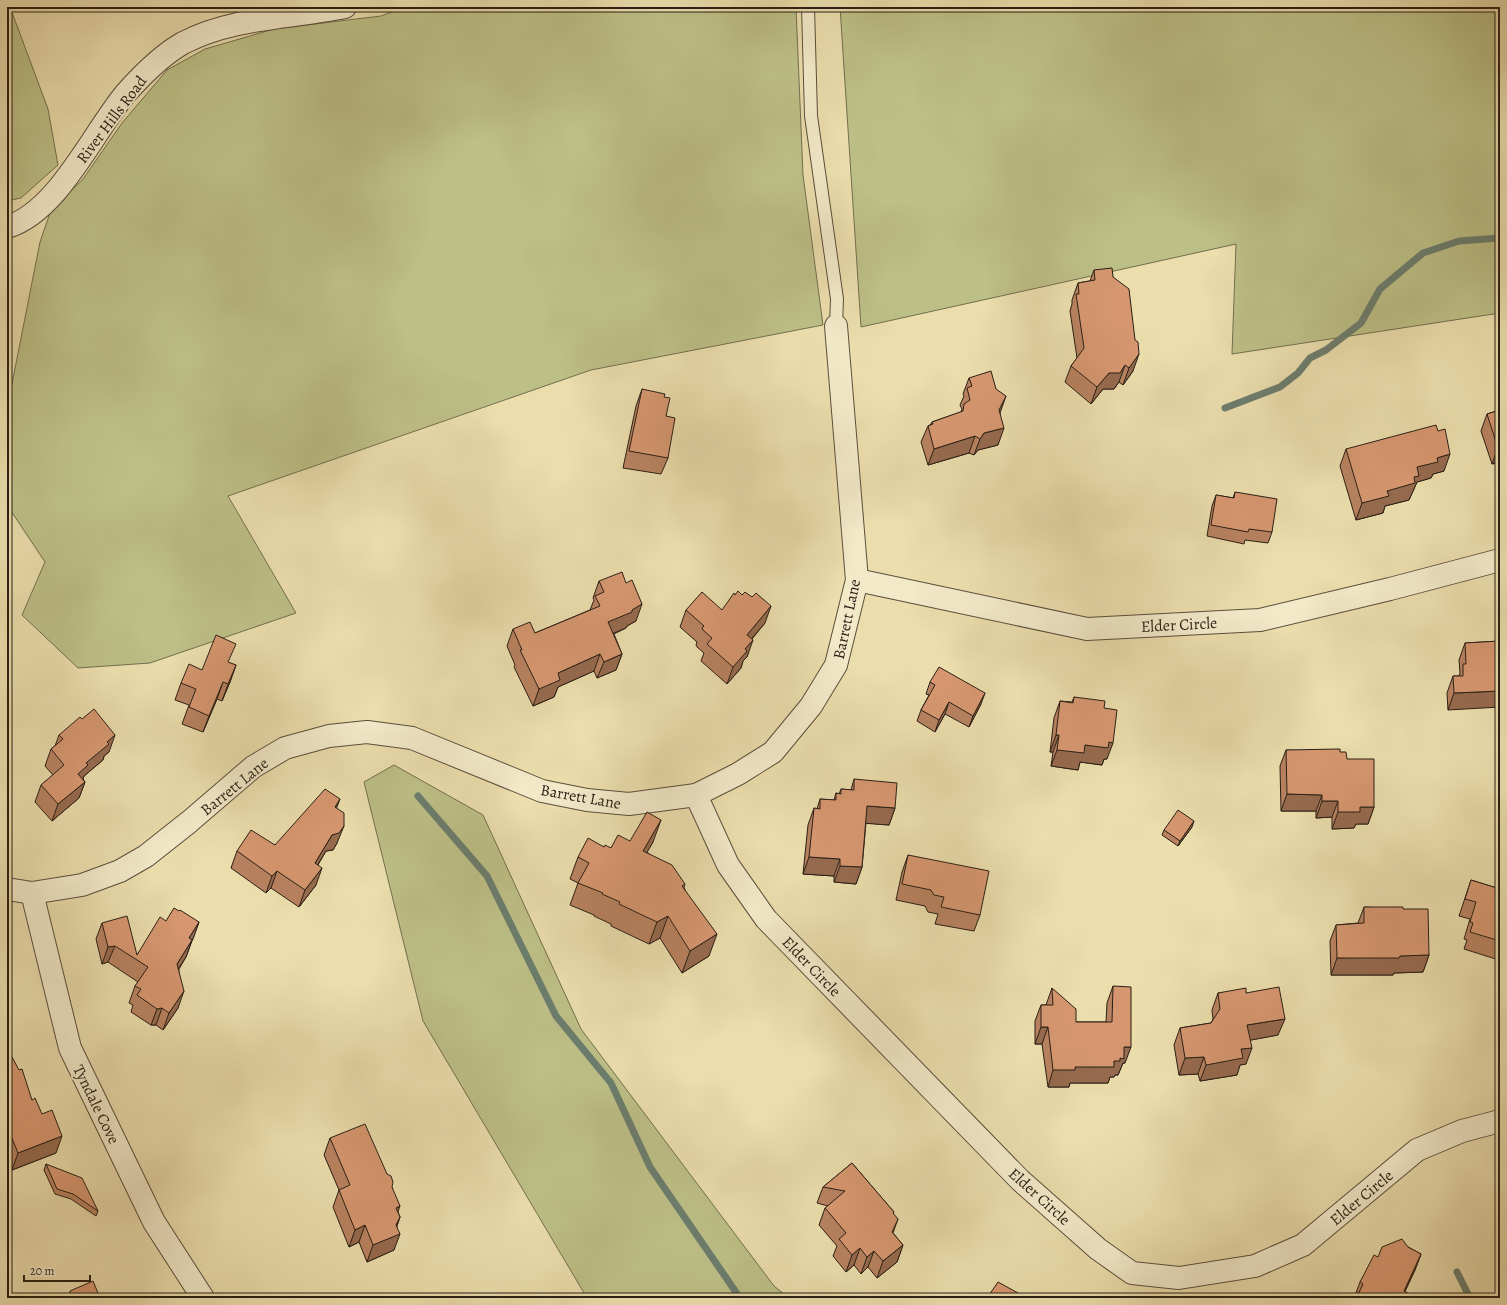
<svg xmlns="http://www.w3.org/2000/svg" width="1507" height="1305" font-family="Alegreya,serif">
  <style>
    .green { fill: #bcbf86; stroke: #726f4e }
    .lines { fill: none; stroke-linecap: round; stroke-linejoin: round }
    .stream { stroke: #6c7d6d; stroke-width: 7 }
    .service-casing { stroke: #5a4e3b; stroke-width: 14 }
    .minor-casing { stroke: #5a4e3b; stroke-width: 24 }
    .tertiary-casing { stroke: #5a4e3b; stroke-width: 24 }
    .service { stroke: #f2e9c9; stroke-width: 12 }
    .minor { stroke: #f2e9c9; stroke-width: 22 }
    .tertiary { stroke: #f2e9c9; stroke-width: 22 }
    .wall { fill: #b88260; stroke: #291f15 }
    .shaded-wall { fill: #966a4e; stroke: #291f15 }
    .building { fill: #d69770; stroke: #291f15 }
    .labels { text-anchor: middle; stroke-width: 4; stroke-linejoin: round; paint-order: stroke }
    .street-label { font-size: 16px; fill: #291f15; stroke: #f2e9c9 }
  </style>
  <rect width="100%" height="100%" fill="#ebddac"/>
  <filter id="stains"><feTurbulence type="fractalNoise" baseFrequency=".005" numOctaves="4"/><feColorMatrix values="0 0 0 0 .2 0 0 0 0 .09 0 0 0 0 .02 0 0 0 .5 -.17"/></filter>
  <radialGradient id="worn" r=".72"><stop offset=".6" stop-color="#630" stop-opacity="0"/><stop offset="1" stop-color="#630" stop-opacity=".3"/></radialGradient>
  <g class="green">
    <path d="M7,7H10L48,109L58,165L21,198L7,201Z"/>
    <path d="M404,7H796L803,175L823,325L591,370L228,496L296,613L150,663L78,668L22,615L45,562L7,505V409L40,242L51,210L83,179L122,123L167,70L205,49L274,29L381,16Z"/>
    <path d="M840,7H1500V313L1232,354L1236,244L861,327Z"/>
    <path d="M394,765L483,815L581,1029L774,1286L789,1298H587L423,1021L364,782Z"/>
  </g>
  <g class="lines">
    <g class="stream">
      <path d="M1225,408L1280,387L1298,373L1310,358L1326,350L1361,323L1380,289L1423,253L1459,241L1500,238"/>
      <path d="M418,796L487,876L556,1016L611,1083L650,1167L740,1298"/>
      <path d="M1457,1272L1470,1298"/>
    </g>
    <defs>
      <path id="service" d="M808,7L811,116L837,299L836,326"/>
      <g id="minor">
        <path d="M857,580L1087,629L1260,620L1390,589L1500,560"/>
        <path d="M696,795L728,865L766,919L1020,1180L1098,1249L1132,1273L1179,1278L1255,1266L1303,1245L1417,1150L1462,1131L1500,1121"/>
        <path d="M7,889L32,893L82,885L120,871L146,856L189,822L253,767L285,748L329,736L367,732L412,738L542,791L587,800L629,804L696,795L738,774L773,752L811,706L836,665L857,580L836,326"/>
        <path d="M32,893L70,1048L154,1222L203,1298"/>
      </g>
      <path id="tertiary" d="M7,227C58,212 93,132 126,93C142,75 162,55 183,43C232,17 292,18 345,7"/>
    </defs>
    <use href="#service" class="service-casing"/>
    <use href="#minor" class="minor-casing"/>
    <use href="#tertiary" class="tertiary-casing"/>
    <use href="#service" class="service"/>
    <use href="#minor" class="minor"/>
    <use href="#tertiary" class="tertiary"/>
  </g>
  <g class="wall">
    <path d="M1094,270L1113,277L1133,371L1123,385L1119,382L1114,389H1103L1091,404L1065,382L1071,366L1077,358L1070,311L1072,304V300L1078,283L1090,281Z"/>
    <path d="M969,378L1000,413L998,445L978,450L974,455L969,453L928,465L921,442L928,426L931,424L932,422L961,412L962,409L960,405L964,396L963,394Z"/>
    <path d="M642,389L664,397L666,416L668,458L661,474L623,468L636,406Z"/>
    <path d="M1500,410V462L1492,464L1481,431L1487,414Z"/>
    <path d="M1346,449L1444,471L1433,474L1431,478L1417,482L1409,500L1385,506L1383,513L1356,520L1340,466Z"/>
    <path d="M1235,492L1272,532L1268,543L1245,540L1244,544L1207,536L1212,506L1216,495L1233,498Z"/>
    <path d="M599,581L636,621L627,626L626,628L614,634L622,654L616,670L597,678L594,671L558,687L554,697L533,706L514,667L515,665L507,646L513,629L535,633L590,610L594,600L593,598Z"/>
    <path d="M686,610H722L765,623L752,639L747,657L743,661L741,668L727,684L701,661L704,653L697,647L696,645L697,642L680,627Z"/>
    <path d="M1500,641L1448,710L1447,693L1453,676H1459L1460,673L1459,660L1465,643Z"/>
    <path d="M229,663L236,665L230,682L222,701L217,699L203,732L182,724L189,705L175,700L181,683L202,670Z"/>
    <path d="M930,682L981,704L969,727L945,714L935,732L917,721L921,710L929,695L926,694Z"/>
    <path d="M1074,697L1104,708L1107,759H1104L1102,765L1080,762L1078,770L1051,766L1053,752H1050L1054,718L1060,701L1072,702Z"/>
    <path d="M59,735L109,752L104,756L103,760L84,776L83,779L85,782L79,798L52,821L35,802L41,785L53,775L45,766L51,749L55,746Z"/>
    <path d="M1286,750L1340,752L1347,759L1374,807L1368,824H1356L1354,828L1332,829V817L1316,818V811H1281L1280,766Z"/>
    <path d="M854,779L895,808L889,825L866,823L862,867L856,884L834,882V876L803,874L808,825L814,808L817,809L820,799L834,800L836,793L839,794L841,789L851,790Z"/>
    <path d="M337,808V843L333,850L326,851L318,865L316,885L299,907L271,888L266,893L231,868L237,851L275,845Z"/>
    <path d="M1192,827L1178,846L1162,835L1164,830Z"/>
    <path d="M630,841L653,842L647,852L685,884L684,887L709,956L682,973L660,938L649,944L611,926V924L594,916V915L570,905L578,883L570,879L578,857L604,847L611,848Z"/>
    <path d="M908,855L980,915L974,931L935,924L938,914L928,912L925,906L896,900L902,872Z"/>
    <path d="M1471,880L1500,889V958L1499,960L1464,949L1467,940L1464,939L1470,919L1459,916Z"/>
    <path d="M1364,907L1403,909L1429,955L1423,972L1394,973L1393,975H1331L1330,941L1336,925L1358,923Z"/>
    <path d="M166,921L199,922L186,957L179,969L178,1008L163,1030L156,1025H151L131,1012L133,1005L129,1003L135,986L138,982L108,962L102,964L96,939L102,923L137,955Z"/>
    <path d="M1113,986L1125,1063H1123L1118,1075H1115L1114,1077H1110L1108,1083H1070L1069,1087H1048L1042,1044H1035V1021L1041,1005H1046L1052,988L1076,1022H1106L1107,1003Z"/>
    <path d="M1218,993H1246L1278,1035L1250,1040L1246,1064L1240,1065L1237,1075L1200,1081L1198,1074L1179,1075L1174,1045L1180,1028L1211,1023L1213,1019L1212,1010Z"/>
    <path d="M7,1060L32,1100L56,1153L12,1170L7,1157Z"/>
    <path d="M330,1138L392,1187L398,1212L400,1217L397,1226L394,1250L367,1262L359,1242L349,1247L333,1207L339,1190L324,1155Z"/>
    <path d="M852,1163L894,1212L893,1214L898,1219L893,1233L903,1245L897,1262L877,1278L868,1267L861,1274L854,1265L846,1272L833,1256L837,1246L819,1225L825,1208L828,1206L817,1203L823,1187Z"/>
    <path d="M46,1164L98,1211L96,1216L71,1199L55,1194L44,1170Z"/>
    <path d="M1500,1235V1245L1497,1244Z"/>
    <path d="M1408,1247L1421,1254L1415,1270L1405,1291L1412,1298H1354L1360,1282L1378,1257Z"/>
  </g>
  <g class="shaded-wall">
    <path d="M1139,354L1133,371L1123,385L1129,368Z"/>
    <path d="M1125,365L1119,382L1114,389H1103L1091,404L1097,387L1109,373Z"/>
    <path d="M1006,396L1000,413L993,427L999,410Z"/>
    <path d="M1004,428L998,445L978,450L974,455L980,439L984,433Z"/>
    <path d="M975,436L969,453L928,465L934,449Z"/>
    <path d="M1500,447V462L1492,464L1498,448Z"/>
    <path d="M1450,454L1444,471L1433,474L1431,478L1417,482L1409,500L1385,506L1383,513L1356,520L1362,503L1417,467L1437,458Z"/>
    <path d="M642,604L636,621L627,626L626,628L602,638L608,622Z"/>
    <path d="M771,606L765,623L741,651L747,635Z"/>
    <path d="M753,640L747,657L743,661L741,668L727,684L733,667L745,649Z"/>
    <path d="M600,654L594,671L558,687L554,697L533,706L539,689L558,673Z"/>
    <path d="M622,654L616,670L597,678L604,662Z"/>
    <path d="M236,665L230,682L222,701L228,684Z"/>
    <path d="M223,682L217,699L203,732L209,716Z"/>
    <path d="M1500,691V707L1448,710L1454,693Z"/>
    <path d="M985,693L981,704L969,727L973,716Z"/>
    <path d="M949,702L945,714L935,732L939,720Z"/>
    <path d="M115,735L109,752L104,756L103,760L84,776L82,782L78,774L86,763L107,742Z"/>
    <path d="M1056,735H1059L1053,752H1050Z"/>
    <path d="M1109,742L1113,743L1107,759H1104L1102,765L1080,762L1078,770L1051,766L1057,750Z"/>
    <path d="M85,782L79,798L52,821L58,804Z"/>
    <path d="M1287,794L1322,795L1316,811H1281Z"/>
    <path d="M340,799L334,815L335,807Z"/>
    <path d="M1322,801H1338L1332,817L1316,818Z"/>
    <path d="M867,806L895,808L889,825L861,823Z"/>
    <path d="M1360,807H1374L1368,824H1356L1354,828L1332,829L1338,812Z"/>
    <path d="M661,820L653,842L635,873L643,851Z"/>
    <path d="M1194,821L1192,827L1178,846L1180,841Z"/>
    <path d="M344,826L337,843L333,850L326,851L309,879L315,863L332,835Z"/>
    <path d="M809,857L840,859L834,876L803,874Z"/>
    <path d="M840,866L862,867L856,884L834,882Z"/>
    <path d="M322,868L316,885L299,907L305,890Z"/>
    <path d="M277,871L271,888L266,893L272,876Z"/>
    <path d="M668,916L660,938L649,944L657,922Z"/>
    <path d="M199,922L193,939L183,954L189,938Z"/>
    <path d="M717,934L709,956L682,973L690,951Z"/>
    <path d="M192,940L186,957L171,980L177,964Z"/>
    <path d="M115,946L108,962L102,964L108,947Z"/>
    <path d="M1429,955L1423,972L1394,973L1393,975H1331L1337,958Z"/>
    <path d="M184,991L178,1008L163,1030L169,1013Z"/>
    <path d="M162,1008L156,1025H151L157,1009Z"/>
    <path d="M1285,1019L1278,1035L1241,1042L1247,1025Z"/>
    <path d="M1041,1027H1048L1042,1044H1035Z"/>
    <path d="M1124,1047H1131L1125,1063H1123L1118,1075H1115L1114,1077H1110L1108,1083H1070L1069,1087H1048L1053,1070L1075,1067Z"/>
    <path d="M1252,1048L1246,1064L1240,1065L1237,1075L1200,1081L1206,1065L1241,1049Z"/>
    <path d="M1204,1057L1198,1074L1179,1075L1185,1058Z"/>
    <path d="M11,1136L7,1148V1137Z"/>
    <path d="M62,1136L56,1153L12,1170L18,1153Z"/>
    <path d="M400,1206L394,1223L396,1208Z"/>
    <path d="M400,1217L394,1234H400L394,1250L367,1262L373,1245L396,1225Z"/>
    <path d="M365,1225L359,1242L349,1247L355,1230Z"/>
    <path d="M903,1245L897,1262L877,1278L883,1261Z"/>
    <path d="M860,1248L854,1265L846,1272L852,1255Z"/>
    <path d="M874,1251L868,1267L861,1274L867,1257Z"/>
    <path d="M1421,1254L1415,1270L1402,1298L1404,1291Z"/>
  </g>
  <g class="building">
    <path d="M1112,268L1113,277L1129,289L1135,340L1138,342L1139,354L1129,368L1125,365L1120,373H1109L1097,387L1071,366L1084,348L1076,294H1079L1078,283L1095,280L1094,270Z"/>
    <path d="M991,371L996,389L1006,396L999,410L1004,428L984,433L980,439L975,436L934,449L928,426L933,424L932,422L963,411L964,404L970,400L967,388L972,386L969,378Z"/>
    <path d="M642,389L665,394L664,397L670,398L666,416L675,418L668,458L629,451Z"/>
    <path d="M1500,410V447L1498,448L1487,414Z"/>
    <path d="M1436,425L1438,431L1445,429L1450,454L1437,458L1438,462L1417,467L1419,476L1414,477L1415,483L1387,491L1389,496L1362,503L1346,449Z"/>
    <path d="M1235,492L1277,499L1272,532L1249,529L1248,532L1211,525L1216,495L1234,498Z"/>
    <path d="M622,572L626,583L632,580L642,604L632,610V612L608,622L622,654L604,662L600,654L558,673L560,680L539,689L520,650H522L513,629L530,622L535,633L600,606L595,596L604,592L599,581Z"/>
    <path d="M738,591L742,595L745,592L752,597L756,593L771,606L747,635L753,640L745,649L747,651L733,667L707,644L712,638L703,630L702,628L704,626L686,610L702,592L722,610L734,593L735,595Z"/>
    <path d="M216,635L236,644L228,662L236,665L228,684L223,682L209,716L189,707L196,689L181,683L189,664L202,670Z"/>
    <path d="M1500,641V691L1454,693L1453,676H1463V664H1466L1465,643Z"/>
    <path d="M939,667L985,693L973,716L949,702L939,720L921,710L935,685L930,682Z"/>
    <path d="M1074,697L1105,701L1104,708L1117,710L1113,743L1109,742L1108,748L1085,745L1084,753L1057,750L1059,735H1056L1060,701L1073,703Z"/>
    <path d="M94,709L115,735L107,742L109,744L86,763L88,765L78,774L85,782L58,804L41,785L64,765L51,749L63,739L59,735L80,717L82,719Z"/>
    <path d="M1340,749V752H1346L1347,759H1374V807H1360V812H1338V801H1322V795L1287,794L1286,750Z"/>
    <path d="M854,779L897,783L895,808L867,806L862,867L840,866V859L809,857L814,808L820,809V799L836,800V793L841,794V789L854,790Z"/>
    <path d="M325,789L340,799L335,807L344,813V826L339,833L332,835L315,863L322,868L305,890L277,871L272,876L237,851L251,830L275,845Z"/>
    <path d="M1178,810L1194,821L1180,841L1164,830Z"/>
    <path d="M647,812L661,820L643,851L672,865L685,884L682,886L717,934L690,951L668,916L657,922L619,904L620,902L602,894L603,893L578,883L589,863L578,857L588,838L604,847L605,845L611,848L618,835L630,841Z"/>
    <path d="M908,855L989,871L980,915L941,907L944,897L934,895L931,890L902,884Z"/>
    <path d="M1471,880L1500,889V941L1470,932L1473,923L1470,922L1476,902L1465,899Z"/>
    <path d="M1364,907H1403V909H1428L1429,955L1400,956L1399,958H1337L1336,925L1364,923Z"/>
    <path d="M174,908L179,911L180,910L199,922L189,938L192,940L177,964L184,991L169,1013L162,1008L157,1009L137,995L141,989L135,986L148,967L115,946L108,947L102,923L127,916L137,955L160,917L166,921Z"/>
    <path d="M1113,986L1131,987V1047H1124V1059L1120,1058V1061H1114V1067H1075V1070H1053L1048,1027H1041V1005H1053L1052,988L1076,1009V1022H1112Z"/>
    <path d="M1279,987L1285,1019L1247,1025L1252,1048L1241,1049L1243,1058L1206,1065L1204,1057L1185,1058L1180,1028L1211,1023L1220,1009L1218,993L1246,988V993Z"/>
    <path d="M12,1057L19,1070L22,1069L32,1100L35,1098L42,1114L52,1110L62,1136L18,1153L11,1136L7,1137V1060Z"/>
    <path d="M365,1124L387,1174L391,1176L393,1182L392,1187L400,1206L396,1208L400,1217L396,1225L400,1234L373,1245L365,1225L355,1230L339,1190L350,1185L330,1138Z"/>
    <path d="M852,1163L894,1212L893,1213L898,1219L892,1232L903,1245L883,1261L874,1251L867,1257L860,1248L852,1255L839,1239L846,1233L825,1208L845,1191L823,1187Z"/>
    <path d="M46,1164L82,1178L98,1211L73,1194L57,1189Z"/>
    <path d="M1402,1239L1408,1247L1421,1254L1404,1291L1408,1293L1412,1298H1358L1357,1297L1363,1284L1360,1282L1374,1255L1378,1257L1382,1247Z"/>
    <path d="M93,1281L100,1298H70V1291Z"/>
    <path d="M998,1282L1018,1293L1015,1298H987Z"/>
  </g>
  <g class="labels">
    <g class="street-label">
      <text transform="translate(111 119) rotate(-53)" y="6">River Hills Road</text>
      <text transform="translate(846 619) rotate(-78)" y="6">Barrett Lane</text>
      <text transform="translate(1179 624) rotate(-3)" y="6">Elder Circle</text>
      <text transform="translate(234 786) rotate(-39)" y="6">Barrett Lane</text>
      <text transform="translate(581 796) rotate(10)" y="6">Barrett Lane</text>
      <text transform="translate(812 966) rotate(46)" y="6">Elder Circle</text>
      <text transform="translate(97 1104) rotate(64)" y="6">Tyndale Cove</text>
      <text transform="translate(1040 1196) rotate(42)" y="6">Elder Circle</text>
      <text transform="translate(1361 1197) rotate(-40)" y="6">Elder Circle</text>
    </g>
  </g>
  <rect width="1507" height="1305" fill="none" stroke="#ebddac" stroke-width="24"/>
  <rect x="8" y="8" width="1491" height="1289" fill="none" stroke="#291f15" stroke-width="2"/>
  <rect x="12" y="12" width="1483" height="1281" fill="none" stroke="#291f15"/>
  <path d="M24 1275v6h66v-6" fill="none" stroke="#291f15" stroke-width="2"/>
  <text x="30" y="1275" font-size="12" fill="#291f15" stroke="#f2e9c9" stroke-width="3" paint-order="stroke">20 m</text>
  <rect width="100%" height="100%" filter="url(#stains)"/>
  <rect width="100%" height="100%" fill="url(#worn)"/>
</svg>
